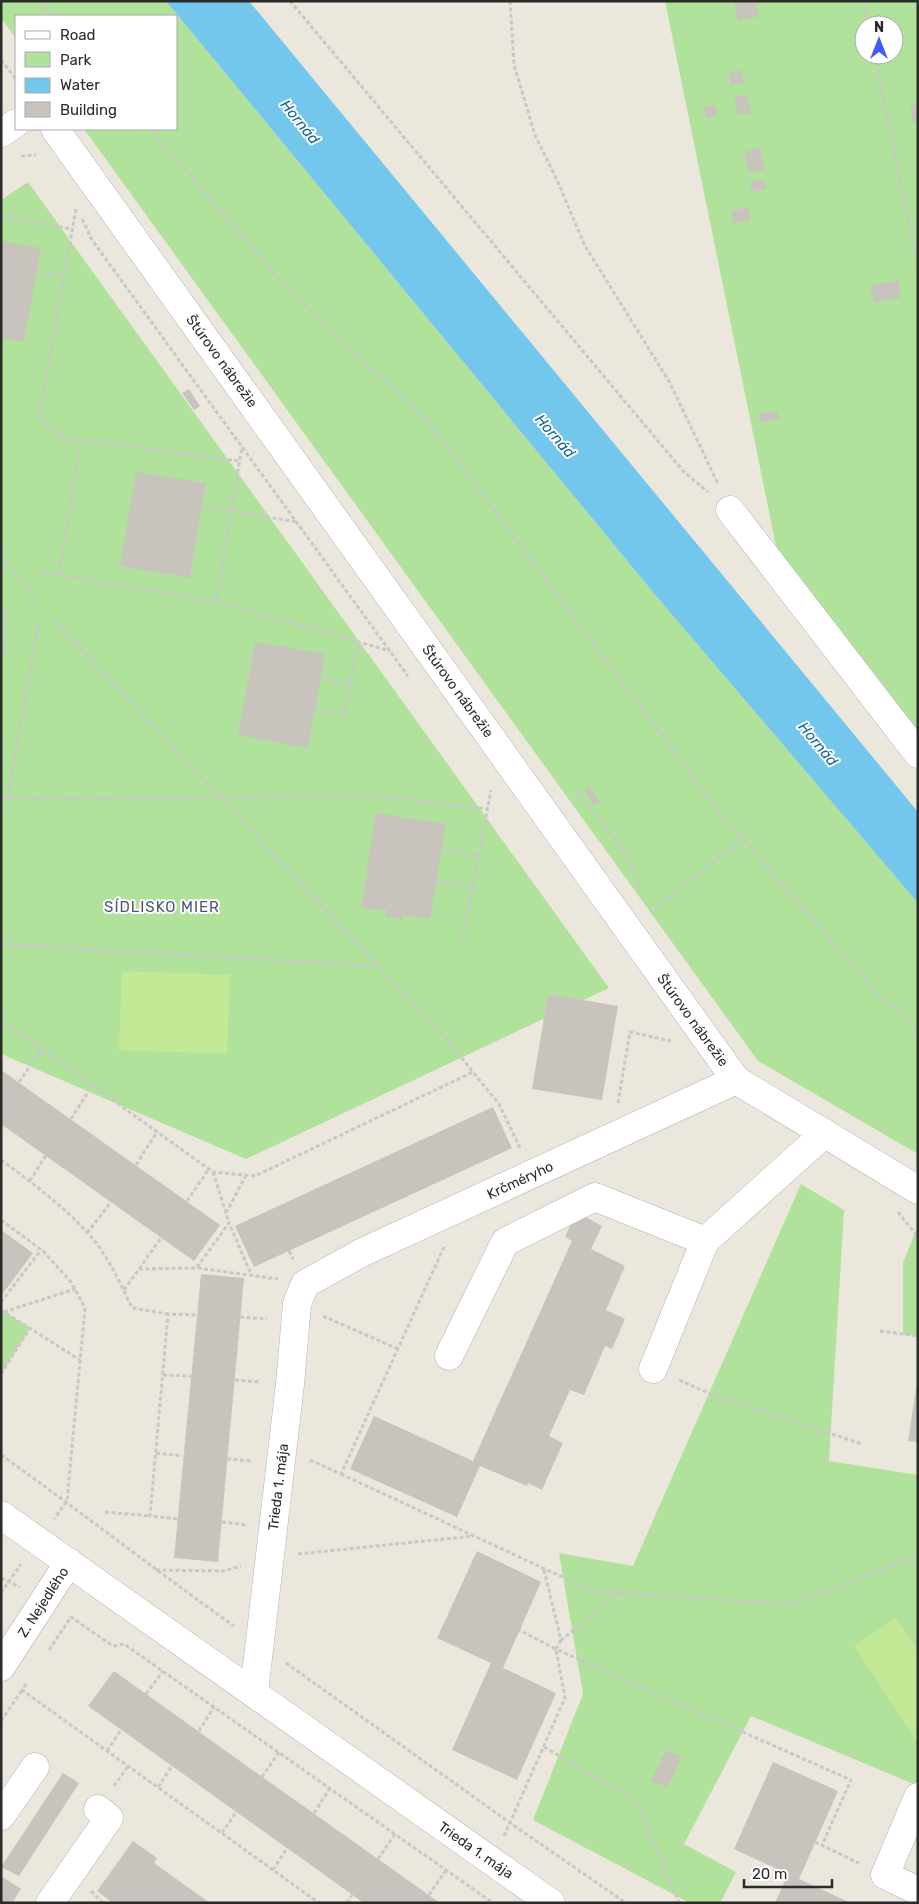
<svg xmlns="http://www.w3.org/2000/svg" width="919" height="1904" font-family="Rubik,sans-serif">
  <style>
    .green { fill: #b0e29b; fill-rule: evenodd }
    .pitch { fill: #c3e997 }
    .water { fill: #73c7ec }
    .building { fill: #c8c3bd }
    .lines { fill: none; stroke-linecap: round; stroke-linejoin: round }
    .minor-casing { stroke: #b1b3be; stroke-width: 29 }
    .path { stroke: #c8c8c8; stroke-width: 3; stroke-dasharray: 4 2.5; stroke-linecap: butt }
    .minor { stroke: #fff; stroke-width: 28 }
    .labels { text-anchor: middle; stroke-width: 4; stroke-linejoin: round; paint-order: stroke }
    .street-label { font-size: 14px; fill: #2b2b2b; stroke: #fff }
    .water-label { font-size: 15px; font-style: italic; fill: #106599; stroke: #fff }
    .neighbourhood-label { font-size: 15px; letter-spacing: 1px; fill: #4c537b; stroke: #fff }
  </style>
  <rect width="100%" height="100%" fill="#ece7dd"/>
  <g class="green">
    <path d="M1,1H166L657,597L918,903V1154L758,1061L84,129H176V16H16V38L1,18Z"/>
    <path d="M665,1H918V736L838,647L776,546ZM864,25H894V55H864Z"/>
    <path d="M28,182L609,988L246,1159L1,1054V200Z"/>
    <path d="M801,1184L844,1210L829,1461L918,1475V1782L916,1785L751,1716L684,1844L736,1872L720,1903H690L533,1820L583,1694L559,1553L633,1566Z"/>
    <path d="M918,1225V1336L903,1334V1263Z"/>
    <path d="M1,1310L30,1328L1,1374Z"/>
  </g>
  <g class="pitch">
    <path d="M122,971L230,975L227,1054L119,1050Z"/>
    <path d="M896,1618L918,1651V1743L854,1646Z"/>
  </g>
  <path class="water" d="M166,1H249L918,812V903L657,597Z"/>
  <g class="building">
    <path d="M748,1H755L759,16L738,21L734,4Z"/>
    <path d="M741,70L744,82L731,85L728,72Z"/>
    <path d="M747,94L751,113L738,115L734,97Z"/>
    <path d="M716,105L717,116L706,118L704,107Z"/>
    <path d="M911,105H918V122L912,123Z"/>
    <path d="M760,148L765,169L749,173L744,152Z"/>
    <path d="M763,179L766,189L752,192L750,182Z"/>
    <path d="M748,207L751,220L733,224L731,211Z"/>
    <path d="M1,241L41,248L24,342L1,338Z"/>
    <path d="M898,280L901,297L874,303L870,286Z"/>
    <path d="M189,389L200,406L194,410L182,393Z"/>
    <path d="M777,411L779,419L761,423L759,414Z"/>
    <path d="M136,472L206,483L190,578L120,566Z"/>
    <path d="M255,642L325,654L308,748L238,735Z"/>
    <path d="M588,786L600,801L594,805L584,790Z"/>
    <path d="M376,813L446,824L430,919L403,915V920L386,917L387,910L361,908Z"/>
    <path d="M548,994L618,1006L602,1100L532,1089Z"/>
    <path d="M1,1070L220,1225L194,1261L1,1124Z"/>
    <path d="M493,1107L512,1148L254,1267L235,1226Z"/>
    <path d="M576,1212L602,1226L591,1249L625,1266L606,1310L625,1319L612,1349L605,1346L584,1395L570,1390L549,1436L563,1443L542,1490L528,1483L527,1486L480,1466L457,1517L350,1469L374,1416L473,1461L572,1241L565,1237Z"/>
    <path d="M1,1230L33,1253L1,1296Z"/>
    <path d="M201,1274L244,1278L218,1562L174,1558Z"/>
    <path d="M917,1382H918V1442L908,1441Z"/>
    <path d="M477,1551L541,1582L503,1668L556,1693L517,1780L452,1750L491,1663L437,1638Z"/>
    <path d="M114,1671L230,1754L440,1903H364L172,1766L88,1706Z"/>
    <path d="M666,1750L682,1757L667,1787L651,1781Z"/>
    <path d="M773,1762L838,1791L799,1879L851,1903H775L788,1874L734,1849Z"/>
    <path d="M63,1773L79,1783L19,1876L1,1867Z"/>
    <path d="M133,1841L157,1858L154,1863L210,1903H113L97,1891Z"/>
    <path d="M1,1876L21,1889L12,1903H1Z"/>
  </g>
  <g class="lines">
    <defs>
      <g id="minor">
        <path d="M55,129L736,1080L918,1190"/>
        <path d="M1,133L16,123"/>
        <path d="M730,510L918,754"/>
        <path d="M449,1356L505,1242L595,1197L705,1241L825,1133"/>
        <path d="M653,1369L705,1241"/>
        <path d="M1,1515L551,1903"/>
        <path d="M1,1667L69,1562"/>
        <path d="M254,1692L290,1384L297,1304L305,1284L361,1253L736,1080"/>
        <path d="M918,1797L885,1875L918,1891"/>
        <path d="M1,1816L35,1767"/>
        <path d="M50,1903L109,1818L98,1809"/>
      </g>
    </defs>
    <use href="#minor" class="minor-casing"/>
    <g class="path">
      <path d="M39,1L52,16"/>
      <path d="M290,1L684,472L708,492"/>
      <path d="M510,1L514,65L535,135L557,180L585,246L670,383L718,484"/>
      <path d="M863,1L868,25"/>
      <path d="M874,55L918,266"/>
      <path d="M1,60L16,79"/>
      <path d="M150,129L295,297L428,421L715,807L875,991L918,1031"/>
      <path d="M21,156L36,155"/>
      <path d="M76,209L39,418L62,437L239,461"/>
      <path d="M1,217L72,229"/>
      <path d="M82,219L92,240L408,676"/>
      <path d="M36,271L64,276"/>
      <path d="M202,506L297,522"/>
      <path d="M1,555L36,599"/>
      <path d="M40,572L216,601L390,651"/>
      <path d="M59,575L81,439"/>
      <path d="M216,601L242,447"/>
      <path d="M1,615H8L3,654L1,655"/>
      <path d="M40,618L7,799L381,796L486,809"/>
      <path d="M54,620L442,1034L473,1072"/>
      <path d="M321,678L350,684"/>
      <path d="M315,709L344,715L359,642"/>
      <path d="M577,791L612,835L631,864L641,895"/>
      <path d="M1,799H7"/>
      <path d="M441,849L478,855"/>
      <path d="M436,881L473,888"/>
      <path d="M650,912L742,840"/>
      <path d="M463,939L491,790"/>
      <path d="M1,944L377,966"/>
      <path d="M1,1020L213,1172L255,1176L473,1072L499,1104L520,1148"/>
      <path d="M19,1082L42,1049"/>
      <path d="M618,1103L630,1032L671,1041"/>
      <path d="M71,1119L92,1086"/>
      <path d="M1,1160C30,1181 63,1206 87,1232C107,1254 120,1282 132,1308L168,1314"/>
      <path d="M136,1165L157,1132"/>
      <path d="M213,1172L229,1223"/>
      <path d="M30,1181L46,1155"/>
      <path d="M187,1201L209,1169"/>
      <path d="M898,1212L918,1237"/>
      <path d="M226,1213L246,1175"/>
      <path d="M1,1220L44,1252L71,1282L85,1308L67,1501L54,1519"/>
      <path d="M87,1233L111,1202"/>
      <path d="M289,1251L293,1259"/>
      <path d="M197,1267L229,1223L251,1274"/>
      <path d="M139,1269L197,1268L278,1279"/>
      <path d="M124,1290L161,1238"/>
      <path d="M1,1302L41,1250"/>
      <path d="M1,1310L80,1360"/>
      <path d="M4,1312L75,1289"/>
      <path d="M323,1316L398,1349"/>
      <path d="M240,1317L267,1319"/>
      <path d="M880,1331L918,1336"/>
      <path d="M1,1374L30,1328"/>
      <path d="M163,1375L191,1376"/>
      <path d="M235,1380L261,1382"/>
      <path d="M679,1380L713,1395L862,1444"/>
      <path d="M156,1453L183,1456"/>
      <path d="M1,1455C80,1511 155,1570 234,1626"/>
      <path d="M227,1459L252,1461"/>
      <path d="M310,1460L341,1474L444,1247"/>
      <path d="M341,1474L588,1589L621,1593L792,1604L918,1556"/>
      <path d="M105,1512L150,1516"/>
      <path d="M177,1519L150,1516L168,1314L197,1315"/>
      <path d="M222,1522L246,1525"/>
      <path d="M298,1554L474,1536"/>
      <path d="M156,1570L223,1571L241,1566"/>
      <path d="M544,1570L561,1640L621,1593"/>
      <path d="M1,1578L20,1587"/>
      <path d="M1,1593L21,1564"/>
      <path d="M561,1640L556,1649L851,1780L822,1845"/>
      <path d="M49,1650L71,1617L113,1646L124,1644L493,1903"/>
      <path d="M286,1663L516,1827L626,1903"/>
      <path d="M26,1684L22,1690L319,1903"/>
      <path d="M146,1694L163,1671"/>
      <path d="M1,1721L22,1690"/>
      <path d="M199,1731L214,1707"/>
      <path d="M544,1747L637,1801L679,1903"/>
      <path d="M107,1751L121,1730"/>
      <path d="M262,1777L279,1752"/>
      <path d="M114,1786L128,1766"/>
      <path d="M158,1787L172,1766"/>
      <path d="M314,1813L330,1788"/>
      <path d="M222,1833L236,1812"/>
      <path d="M504,1836L565,1698L556,1649L519,1630"/>
      <path d="M815,1842L859,1863"/>
      <path d="M378,1859L395,1834"/>
      <path d="M273,1870L287,1848"/>
      <path d="M91,1891L103,1903"/>
      <path d="M429,1895L446,1870"/>
      <path d="M347,1903L352,1895"/>
    </g>
    <use href="#minor" class="minor"/>
  </g>
  <g class="labels">
    <g class="street-label">
      <text transform="translate(222 361) rotate(54)" y="5">Štúrovo nábrežie</text>
      <text transform="translate(458 691) rotate(54)" y="5">Štúrovo nábrežie</text>
      <text transform="translate(693 1020) rotate(54)" y="5">Štúrovo nábrežie</text>
      <text transform="translate(520 1180) rotate(-25)" y="5">Krčméryho</text>
      <text transform="translate(278 1487) rotate(-83)" y="5">Trieda 1. mája</text>
      <text transform="translate(43 1602) rotate(-57)" y="5">Z. Nejedlého</text>
      <text transform="translate(476 1850) rotate(35)" y="5">Trieda 1. mája</text>
    </g>
    <g class="water-label">
      <text transform="translate(300 122) rotate(51)" y="5">Hornád</text>
      <text transform="translate(555 436) rotate(49)" y="5">Hornád</text>
      <text transform="translate(818 744) rotate(50)" y="5">Hornád</text>
    </g>
    <g class="neighbourhood-label">
      <text x="162" y="912">SÍDLISKO MIER</text>
    </g>
  </g>
  <rect width="919" height="1904" fill="none" stroke="#2b2b2b" stroke-width="5"/>
  <rect x="15" y="15" width="162" height="115" fill="#ffffff" stroke="#aaaaaa"/>
  <rect x="25" y="31" width="25" height="8" fill="#ffffff" stroke="#aaaaaa"/>
  <text x="60" y="40" font-size="15" fill="#2b2b2b">Road</text>
  <rect x="25" y="52" width="25" height="15" fill="#b0e29b" stroke="#aaaaaa"/>
  <text x="60" y="65" font-size="15" fill="#2b2b2b">Park</text>
  <rect x="25" y="78" width="25" height="15" fill="#73c7ec" stroke="#aaaaaa"/>
  <text x="60" y="90" font-size="15" fill="#2b2b2b">Water</text>
  <rect x="25" y="102" width="25" height="15" fill="#c8c3bd" stroke="#aaaaaa"/>
  <text x="60" y="115" font-size="15" fill="#2b2b2b">Building</text>
  <g transform="translate(879 40)"><circle r="24" fill="#ffffff" stroke="#aaaaaa"/>
  <path d="M0-4L9 19L0 12L-9 19Z" fill="#415cf6"/>
  <text y="-8" font-size="14" font-weight="bold" text-anchor="middle" fill="#2b2b2b">N</text>
  </g>
  <path d="M744 1879v8h88v-8" fill="none" stroke="#2b2b2b" stroke-width="2.5"/>
  <text x="752" y="1879" font-size="15" fill="#2b2b2b" stroke="#ffffff" stroke-width="4" paint-order="stroke">20 m</text>
</svg>
